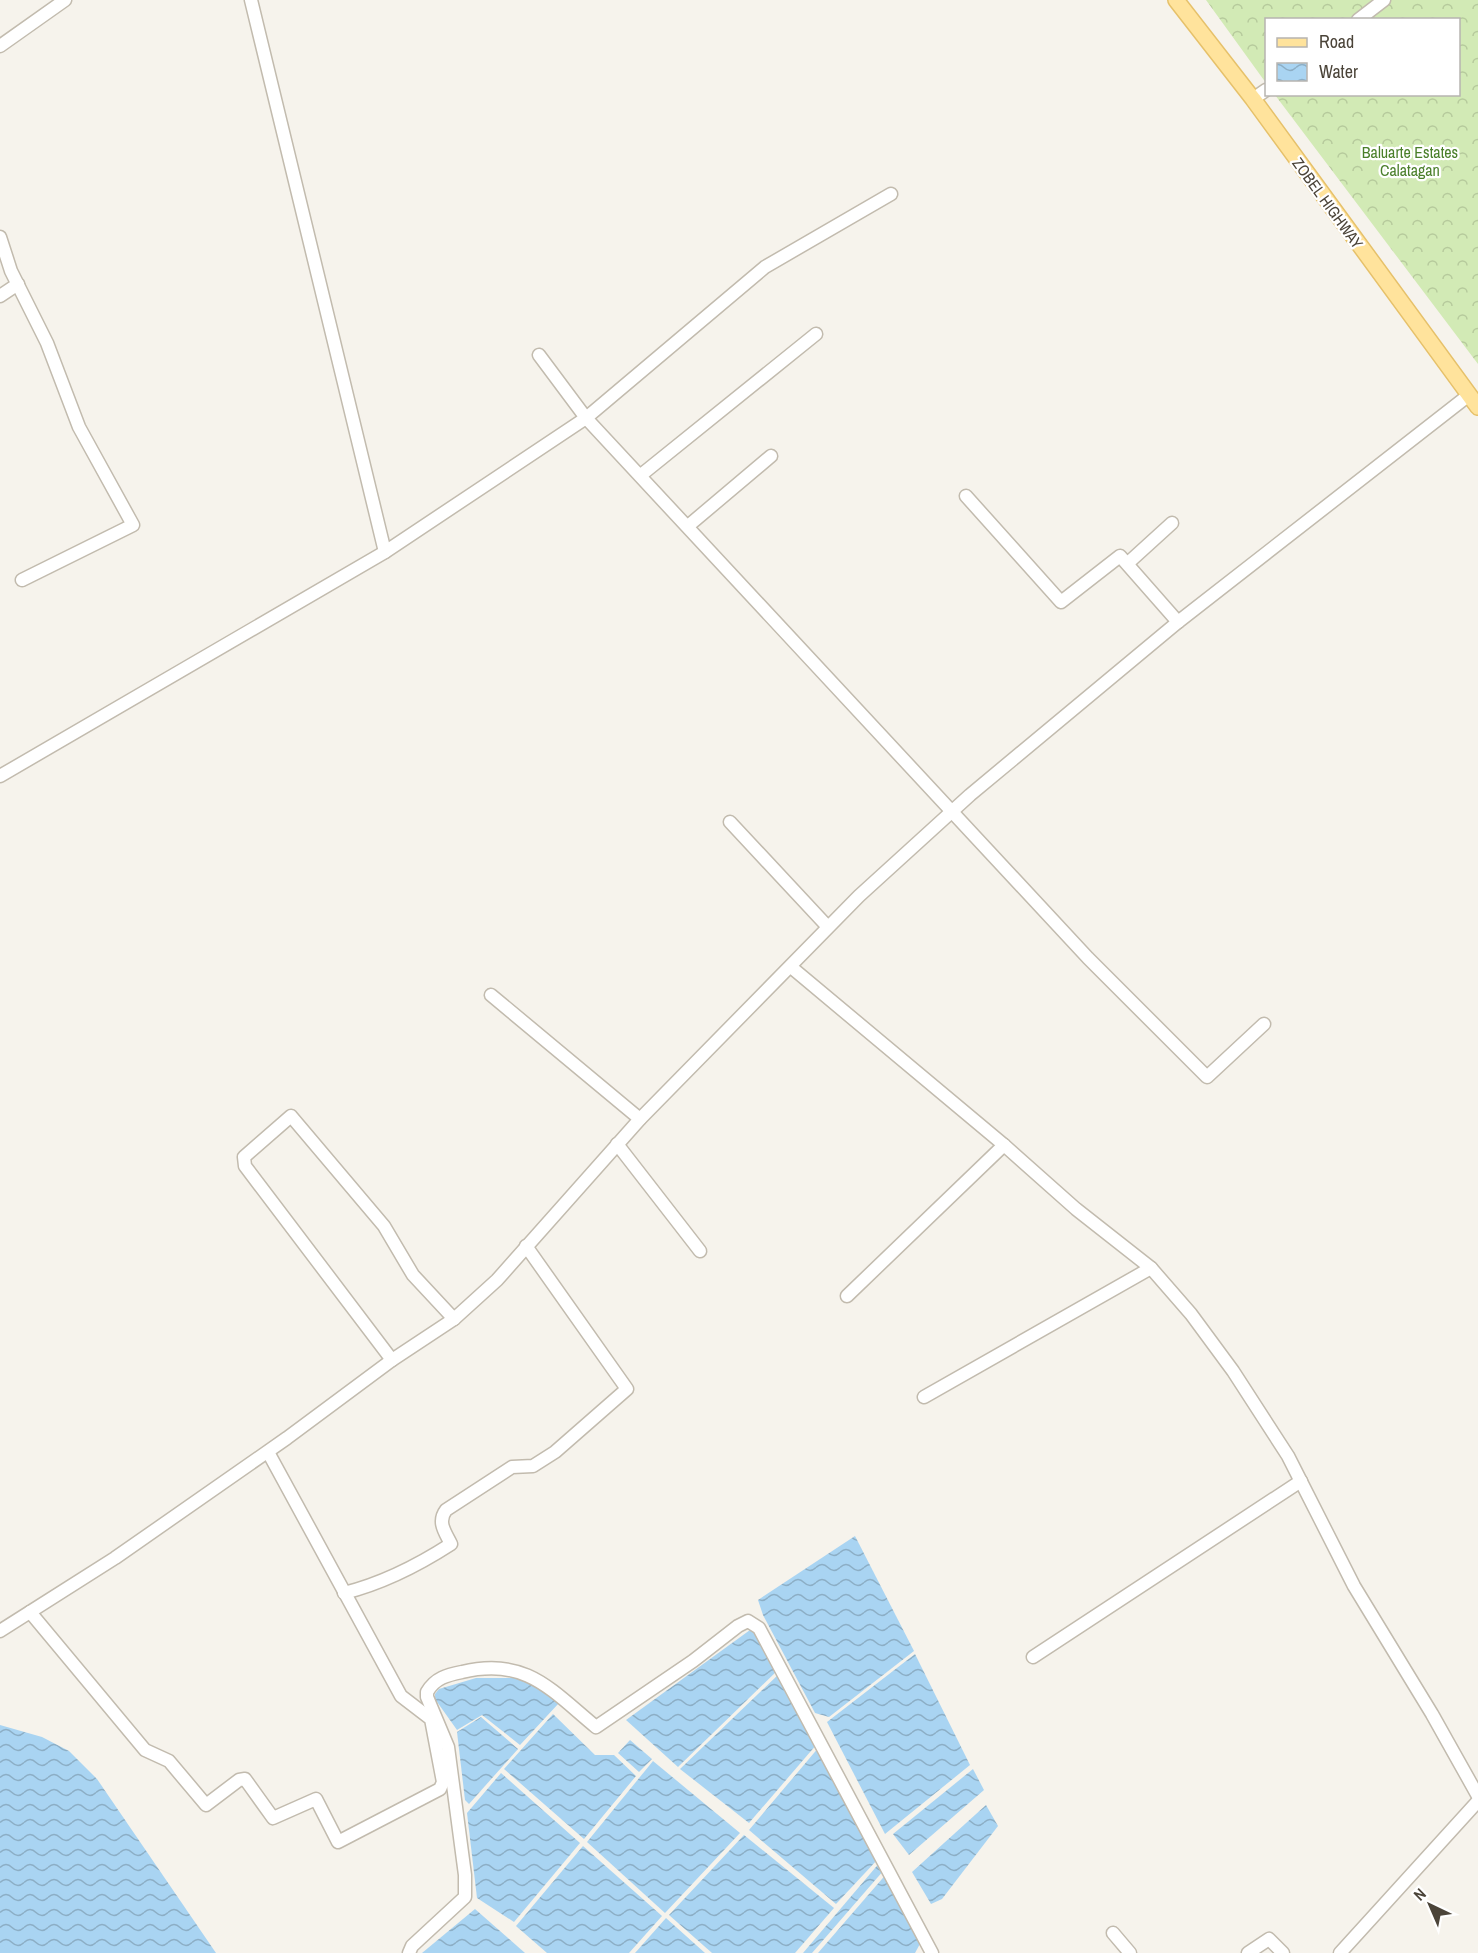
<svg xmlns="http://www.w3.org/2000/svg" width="1478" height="1953" font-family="'Archivo Narrow',sans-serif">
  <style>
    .forest { fill: url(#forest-crowns) }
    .water { fill: url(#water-waves) }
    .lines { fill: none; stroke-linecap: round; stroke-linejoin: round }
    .minor-casing { stroke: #c2bbae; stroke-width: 15 }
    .major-casing { stroke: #e6c16a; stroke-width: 18 }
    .minor { stroke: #fff; stroke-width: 12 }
    .major { stroke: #ffe39c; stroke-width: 15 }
    .labels { text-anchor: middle; stroke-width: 4.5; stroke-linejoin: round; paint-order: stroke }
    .park-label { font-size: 16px; fill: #4a7f2a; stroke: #fff }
    .street-label { font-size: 16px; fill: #4b4439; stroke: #fff }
  </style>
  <defs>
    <pattern id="forest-crowns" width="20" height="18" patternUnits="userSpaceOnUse" patternTransform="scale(1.5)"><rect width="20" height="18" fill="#d2eab5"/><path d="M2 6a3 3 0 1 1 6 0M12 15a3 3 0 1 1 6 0" fill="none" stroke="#b6ca9c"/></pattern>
    <pattern id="water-waves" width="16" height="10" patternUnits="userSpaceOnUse" patternTransform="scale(1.5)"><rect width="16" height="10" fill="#a9d4f2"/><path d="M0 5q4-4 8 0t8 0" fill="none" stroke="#8caec5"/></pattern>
  </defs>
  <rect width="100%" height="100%" fill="#f6f3ec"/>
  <path class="forest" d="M1206,0H1478V364L1275,95L1458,94V20H1266V83Z"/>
  <g class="water">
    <path d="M855,1536L914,1651L829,1717L815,1713L763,1615L758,1600Z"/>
    <path d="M750,1630L757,1631L778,1670L678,1767L626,1720Z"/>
    <path d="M915,1654L970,1765L885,1834L827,1722Z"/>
    <path d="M780,1673L817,1744L749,1823L680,1769Z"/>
    <path d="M476,1678H528L559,1703L520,1745L482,1715L457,1730L435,1699V1694L439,1689Z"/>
    <path d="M553,1714L595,1755H614L636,1776L584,1839L504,1769Z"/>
    <path d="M481,1717L518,1749L469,1804L465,1800L457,1732Z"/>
    <path d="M0,1725L42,1737L69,1751L97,1779L216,1953H0Z"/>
    <path d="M630,1740L652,1759L639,1772L618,1753Z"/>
    <path d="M819,1747L878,1859L836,1904L749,1830Z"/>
    <path d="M653,1761L740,1833L665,1913L587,1842Z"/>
    <path d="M973,1769L984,1790L909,1855L893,1834Z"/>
    <path d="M501,1773L580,1843L514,1922L477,1898L467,1813Z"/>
    <path d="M986,1805L998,1826L942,1899L931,1904L912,1872Z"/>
    <path d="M744,1835L834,1908L795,1953H712L669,1915Z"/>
    <path d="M583,1846L662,1916L629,1953H547L516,1926Z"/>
    <path d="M881,1861L884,1870L812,1953H803Z"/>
    <path d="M888,1872L921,1942L915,1953H818Z"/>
    <path d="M475,1909L525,1953H422Z"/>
    <path d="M666,1918L705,1953H635Z"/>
  </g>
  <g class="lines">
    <defs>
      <g id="minor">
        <path d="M251,0L385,552"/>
        <path d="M1358,20L1384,0"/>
        <path d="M0,46L65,0"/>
        <path d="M1253,99L1266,90"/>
        <path d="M0,237L11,271L47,343L79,427L133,525L22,580"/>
        <path d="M0,296L18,284"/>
        <path d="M539,355L586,418L765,267L891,194"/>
        <path d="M641,475L816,334"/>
        <path d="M966,496L1061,602L1120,556L1178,622"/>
        <path d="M688,526L771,456"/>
        <path d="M1128,563L1172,523"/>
        <path d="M0,776L385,552L586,418L1088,958L1207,1077L1264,1024"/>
        <path d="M730,822L827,926"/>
        <path d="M791,967L1004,1145L1076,1209L1151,1268L1191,1314L1233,1371L1288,1456L1354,1586L1432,1714L1478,1796"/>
        <path d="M491,995L640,1119"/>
        <path d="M617,1144L700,1251"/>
        <path d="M847,1296L1004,1145"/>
        <path d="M392,1360L245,1166L244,1157L291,1116L384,1226L413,1275L454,1319"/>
        <path d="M924,1397L1151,1268"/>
        <path d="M344,1593C384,1583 417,1566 451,1544C445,1532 437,1522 446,1510L512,1467L533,1466L555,1452L627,1389L526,1246"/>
        <path d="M30,1612L145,1750L169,1761L206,1805L239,1780L245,1779L273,1818L316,1799L338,1842L440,1789L443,1782L431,1719L401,1696L268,1452"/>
        <path d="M0,1631L115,1558L287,1438L392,1360L454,1319L497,1280L640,1119L859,896L970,795L1178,622L1469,395"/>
        <path d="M1033,1657L1301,1481"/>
        <path d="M1113,1933L1130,1953"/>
        <path d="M409,1953L412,1946L465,1897V1875L448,1747L427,1697V1692C435,1678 447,1675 462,1672C526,1657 550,1689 596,1727L693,1661L738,1626L748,1621L759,1628L932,1953"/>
        <path d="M1248,1953L1269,1939L1283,1953"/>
        <path d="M1340,1953L1478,1801"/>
      </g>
      <path id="major" d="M1176,0L1253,99L1478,407"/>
    </defs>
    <use href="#minor" class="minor-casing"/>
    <use href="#major" class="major-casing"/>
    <use href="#minor" class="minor"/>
    <use href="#major" class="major"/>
  </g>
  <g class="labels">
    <g class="park-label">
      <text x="1410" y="158">Baluarte Estates<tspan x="1410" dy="18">Calatagan</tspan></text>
    </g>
    <g class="street-label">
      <text transform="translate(1328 203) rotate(54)" y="6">ZOBEL HIGHWAY</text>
    </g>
  </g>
  <rect x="1265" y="18" width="195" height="78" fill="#ffffff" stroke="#b7b4b0" stroke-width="1.5"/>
  <rect x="1277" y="38" width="30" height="9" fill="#ffe39c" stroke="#b7b4b0" stroke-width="1.5"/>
  <text x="1319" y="48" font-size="18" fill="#4b4439">Road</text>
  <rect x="1277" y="63" width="30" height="18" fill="url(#water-waves)" stroke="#b7b4b0" stroke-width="1.5"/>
  <text x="1319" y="78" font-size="18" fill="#4b4439">Water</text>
  <g transform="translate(1430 1905) rotate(316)" stroke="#ffffff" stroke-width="4.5" paint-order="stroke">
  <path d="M0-4.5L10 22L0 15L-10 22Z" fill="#4b4439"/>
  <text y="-9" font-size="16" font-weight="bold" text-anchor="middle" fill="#4b4439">N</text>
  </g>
</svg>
